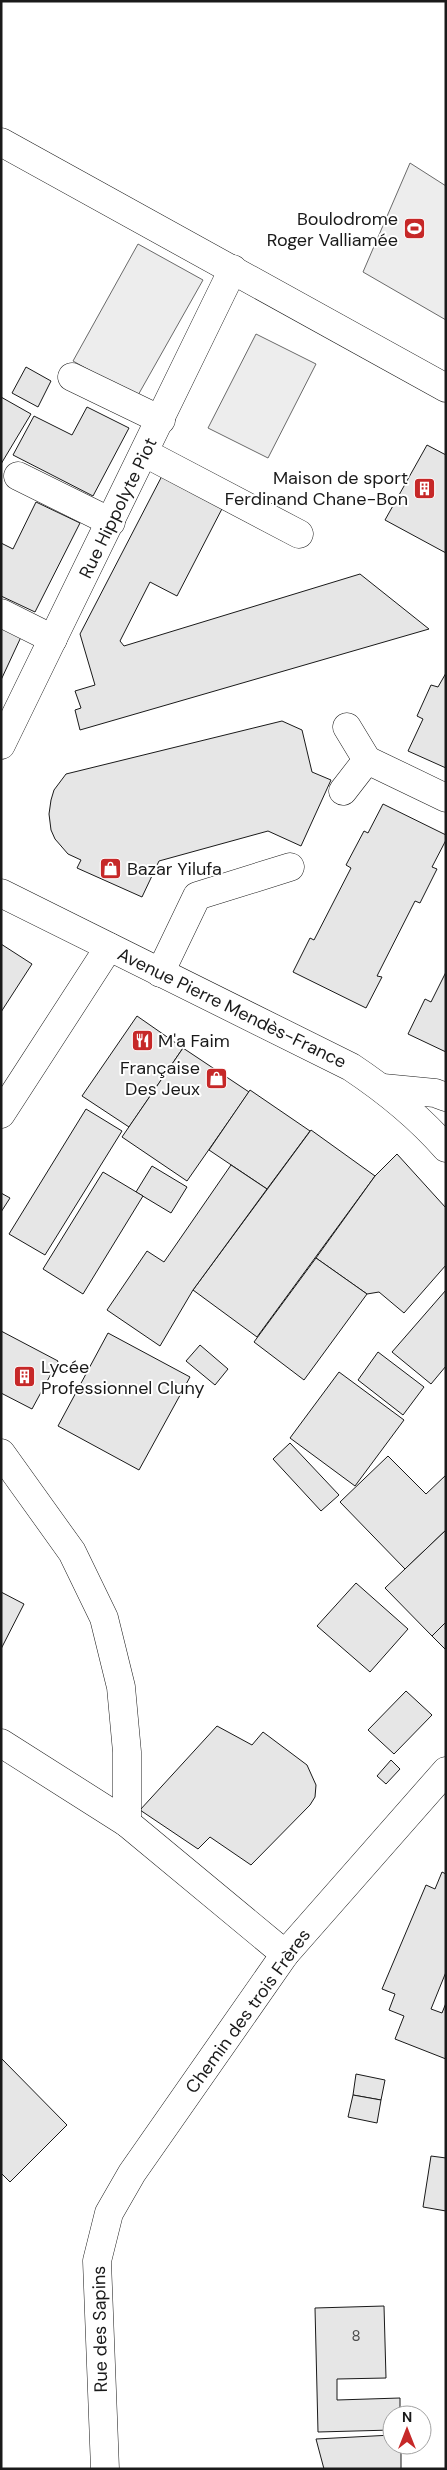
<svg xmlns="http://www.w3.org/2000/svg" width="447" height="2470" font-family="'DM Sans',sans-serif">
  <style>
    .green { fill: #ededed; stroke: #6a6a6a }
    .building { fill: #e6e6e6; stroke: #1a1a1a }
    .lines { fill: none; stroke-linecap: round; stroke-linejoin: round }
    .minor-casing { stroke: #1a1a1a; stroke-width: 29 }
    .major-casing { stroke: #1a1a1a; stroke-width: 29 }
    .minor { stroke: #fff; stroke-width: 28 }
    .major { stroke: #fff; stroke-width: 28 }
    .labels { text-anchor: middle; stroke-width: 4; stroke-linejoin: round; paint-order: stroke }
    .number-label { font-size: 15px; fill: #4d4d4d }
    .poi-label { font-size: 18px; fill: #1a1a1a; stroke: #fff; text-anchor: end }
    .street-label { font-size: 18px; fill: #1a1a1a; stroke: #fff }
  </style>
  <rect width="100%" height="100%" fill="#fff"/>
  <g class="green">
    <path d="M410,163L446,186V320L363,272Z"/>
    <path d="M138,244L203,280L137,397L73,361Z"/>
    <path d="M256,334L316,364L268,458L208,428Z"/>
  </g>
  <g class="building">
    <path d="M26,367L51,381L38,407L12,393Z"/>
    <path d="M1,397L31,414L1,464Z"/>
    <path d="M87,407L129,428L93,496L13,455L34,416L72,435Z"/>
    <path d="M427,445L446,455V553L385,520Z"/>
    <path d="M164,472L225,503L177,596L150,582L120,641L124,646L360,574L429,629L80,730L75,710L81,708L75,691L95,685L80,634Z"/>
    <path d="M36,502L80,523L35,612L1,596V543L13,549Z"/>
    <path d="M1,628L21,637L1,680Z"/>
    <path d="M446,673V768L408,751L423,719L417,716L431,685L438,687Z"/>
    <path d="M282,721L302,730L312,772L331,780L301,846L268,831L159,861L142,897L77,868L81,860L68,854L55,839L51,830L49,814L51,800L54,790L66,774Z"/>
    <path d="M383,804L446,835V840L432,867L437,869L420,903L415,901L377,976L382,977L366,1008L293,972L310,938L314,940L351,868L346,865L364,831L368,833Z"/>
    <path d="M1,944L32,964L1,1012Z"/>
    <path d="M446,972V1052L408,1034L425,999L431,1002Z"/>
    <path d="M137,1016L183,1048L129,1127L82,1096Z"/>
    <path d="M183,1048L249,1092L187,1181L122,1137Z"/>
    <path d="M250,1090L310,1131L267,1189L209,1150Z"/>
    <path d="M86,1109L122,1131L45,1255L9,1234Z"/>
    <path d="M311,1130L375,1176L257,1337L193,1290Z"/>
    <path d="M397,1154L446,1208V1265L404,1313L379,1292L367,1294L316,1258L375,1176Z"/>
    <path d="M231,1165L267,1189L193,1290L160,1346L107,1310L147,1251L164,1262Z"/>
    <path d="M152,1166L187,1187L171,1213L136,1192Z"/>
    <path d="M103,1172L143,1196L83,1294L43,1269Z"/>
    <path d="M1,1193L10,1198L1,1212Z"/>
    <path d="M316,1258L367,1294L304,1380L254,1342Z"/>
    <path d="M446,1290V1366L431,1384L392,1352Z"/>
    <path d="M1,1331L58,1361L32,1409L1,1393Z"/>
    <path d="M108,1333L190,1377L139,1470L58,1426Z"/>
    <path d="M200,1345L228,1369L215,1385L186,1361Z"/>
    <path d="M378,1352L424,1387L403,1415L358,1380Z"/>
    <path d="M339,1372L404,1420L355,1486L290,1438Z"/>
    <path d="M290,1443L339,1495L321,1511L273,1459Z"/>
    <path d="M388,1456L426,1494L446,1475V1530L405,1569L340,1502Z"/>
    <path d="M446,1530V1622L432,1636L385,1588Z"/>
    <path d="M356,1583L408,1629L370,1672L317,1626Z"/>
    <path d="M1,1592L24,1604L1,1649Z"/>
    <path d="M446,1622V1650L432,1636Z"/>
    <path d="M406,1691L432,1715L394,1754L368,1730Z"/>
    <path d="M217,1726L252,1745L263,1732L307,1765L316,1785L315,1797L310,1805L251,1865L210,1837L198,1849L140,1810Z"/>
    <path d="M391,1760L400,1769L386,1784L377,1776Z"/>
    <path d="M442,1872L446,1874V1972L431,2009L442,2013L446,2003V2059L395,2039L404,2016L389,2010L395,1994L382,1989L426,1885L435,1889Z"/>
    <path d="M1,2058L67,2125L10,2182L1,2173Z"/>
    <path d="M356,2074L385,2080L381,2100L353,2095Z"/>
    <path d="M353,2095L381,2100L377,2123L348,2117Z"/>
    <path d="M431,2156L446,2158V2211L423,2207Z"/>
    <path d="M384,2306L386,2378L337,2379V2400L400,2398V2415H392V2430L318,2432L315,2308Z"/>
    <path d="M392,2435V2445H401V2469H324L316,2439Z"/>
  </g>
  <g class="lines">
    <defs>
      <g id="minor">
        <path d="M1,142L446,388"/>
        <path d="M72,377L161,420"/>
        <path d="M145,453L299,534"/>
        <path d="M18,476L111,522"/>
        <path d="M1,613L53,639"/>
        <path d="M1,745L233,269"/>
        <path d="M367,760L446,798"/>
        <path d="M343,791L367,760L347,727"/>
        <path d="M160,973L197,896L290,867"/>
        <path d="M383,1088L435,1093L446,1097"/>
        <path d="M1,1114L109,947"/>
        <path d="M1,1453L72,1552L104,1618L121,1687L127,1752V1823"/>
        <path d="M1,1743L127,1823L285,1954"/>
        <path d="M105,2469L97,2261L109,2213L132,2173L285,1954L446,1771"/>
      </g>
      <path id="major" d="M1,893L351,1067C387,1091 418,1116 446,1148"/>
    </defs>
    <use href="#minor" class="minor-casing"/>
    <use href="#major" class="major-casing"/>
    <use href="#minor" class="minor"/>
    <use href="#major" class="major"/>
  </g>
  <defs>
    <symbol id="stadium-square" viewBox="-11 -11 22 22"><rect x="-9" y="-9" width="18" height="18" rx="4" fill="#c62828" stroke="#fff"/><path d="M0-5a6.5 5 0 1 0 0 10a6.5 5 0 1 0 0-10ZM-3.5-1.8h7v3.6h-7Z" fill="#fff"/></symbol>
    <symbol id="building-square" viewBox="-11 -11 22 22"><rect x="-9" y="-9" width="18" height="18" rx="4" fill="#c62828" stroke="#fff"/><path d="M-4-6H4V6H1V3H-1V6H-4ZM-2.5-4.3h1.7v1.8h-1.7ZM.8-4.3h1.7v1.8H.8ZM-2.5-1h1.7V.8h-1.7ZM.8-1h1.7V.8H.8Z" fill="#fff"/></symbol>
    <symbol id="shop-square" viewBox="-11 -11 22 22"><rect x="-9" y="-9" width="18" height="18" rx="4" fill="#c62828" stroke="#fff"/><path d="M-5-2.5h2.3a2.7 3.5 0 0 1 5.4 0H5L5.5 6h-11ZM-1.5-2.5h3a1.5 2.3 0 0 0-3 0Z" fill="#fff"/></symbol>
    <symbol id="restaurant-square" viewBox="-11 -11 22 22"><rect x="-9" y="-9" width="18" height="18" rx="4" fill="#c62828" stroke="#fff"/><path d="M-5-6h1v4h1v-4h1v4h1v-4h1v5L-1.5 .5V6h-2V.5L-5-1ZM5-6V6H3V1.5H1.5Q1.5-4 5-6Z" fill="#fff"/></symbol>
  </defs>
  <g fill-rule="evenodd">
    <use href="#stadium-square" x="402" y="216" width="25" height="25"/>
    <use href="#building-square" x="412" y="476" width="25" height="25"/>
    <use href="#shop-square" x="98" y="856" width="25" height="25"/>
    <use href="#restaurant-square" x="130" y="1028" width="25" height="25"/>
    <use href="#shop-square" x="204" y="1066" width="25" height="25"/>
    <use href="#building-square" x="12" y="1364" width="25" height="25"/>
  </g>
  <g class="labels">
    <g class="number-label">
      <text x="356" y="2341">8</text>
    </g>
    <g class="poi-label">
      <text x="398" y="225">Boulodrome<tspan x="398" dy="21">Roger Valliamée</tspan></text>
      <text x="408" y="484">Maison de sport<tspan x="408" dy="21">Ferdinand Chane-Bon</tspan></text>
      <text x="127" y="875" text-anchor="start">Bazar Yilufa</text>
      <text x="158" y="1047" text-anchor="start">M'a Faim</text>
      <text x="200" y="1074">Française<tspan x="200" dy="21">Des Jeux</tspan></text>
      <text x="41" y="1373" text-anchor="start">Lycée<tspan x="41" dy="21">Professionnel Cluny</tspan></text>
    </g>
    <g class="street-label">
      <text transform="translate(118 508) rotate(-64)" y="6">Rue Hippolyte Piot</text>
      <text transform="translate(232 1008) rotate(26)" y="6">Avenue Pierre Mendès-France</text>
      <text transform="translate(248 2011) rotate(-54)" y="6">Chemin des trois Frères</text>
      <text transform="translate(100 2329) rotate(-91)" y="6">Rue des Sapins</text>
    </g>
  </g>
  <rect width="447" height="2470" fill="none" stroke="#1a1a1a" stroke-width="5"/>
  <g transform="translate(407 2430)"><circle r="24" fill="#ffffff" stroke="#a3a3a3"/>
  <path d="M0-4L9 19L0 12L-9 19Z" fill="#c62828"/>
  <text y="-8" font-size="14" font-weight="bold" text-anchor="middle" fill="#1a1a1a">N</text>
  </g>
</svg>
